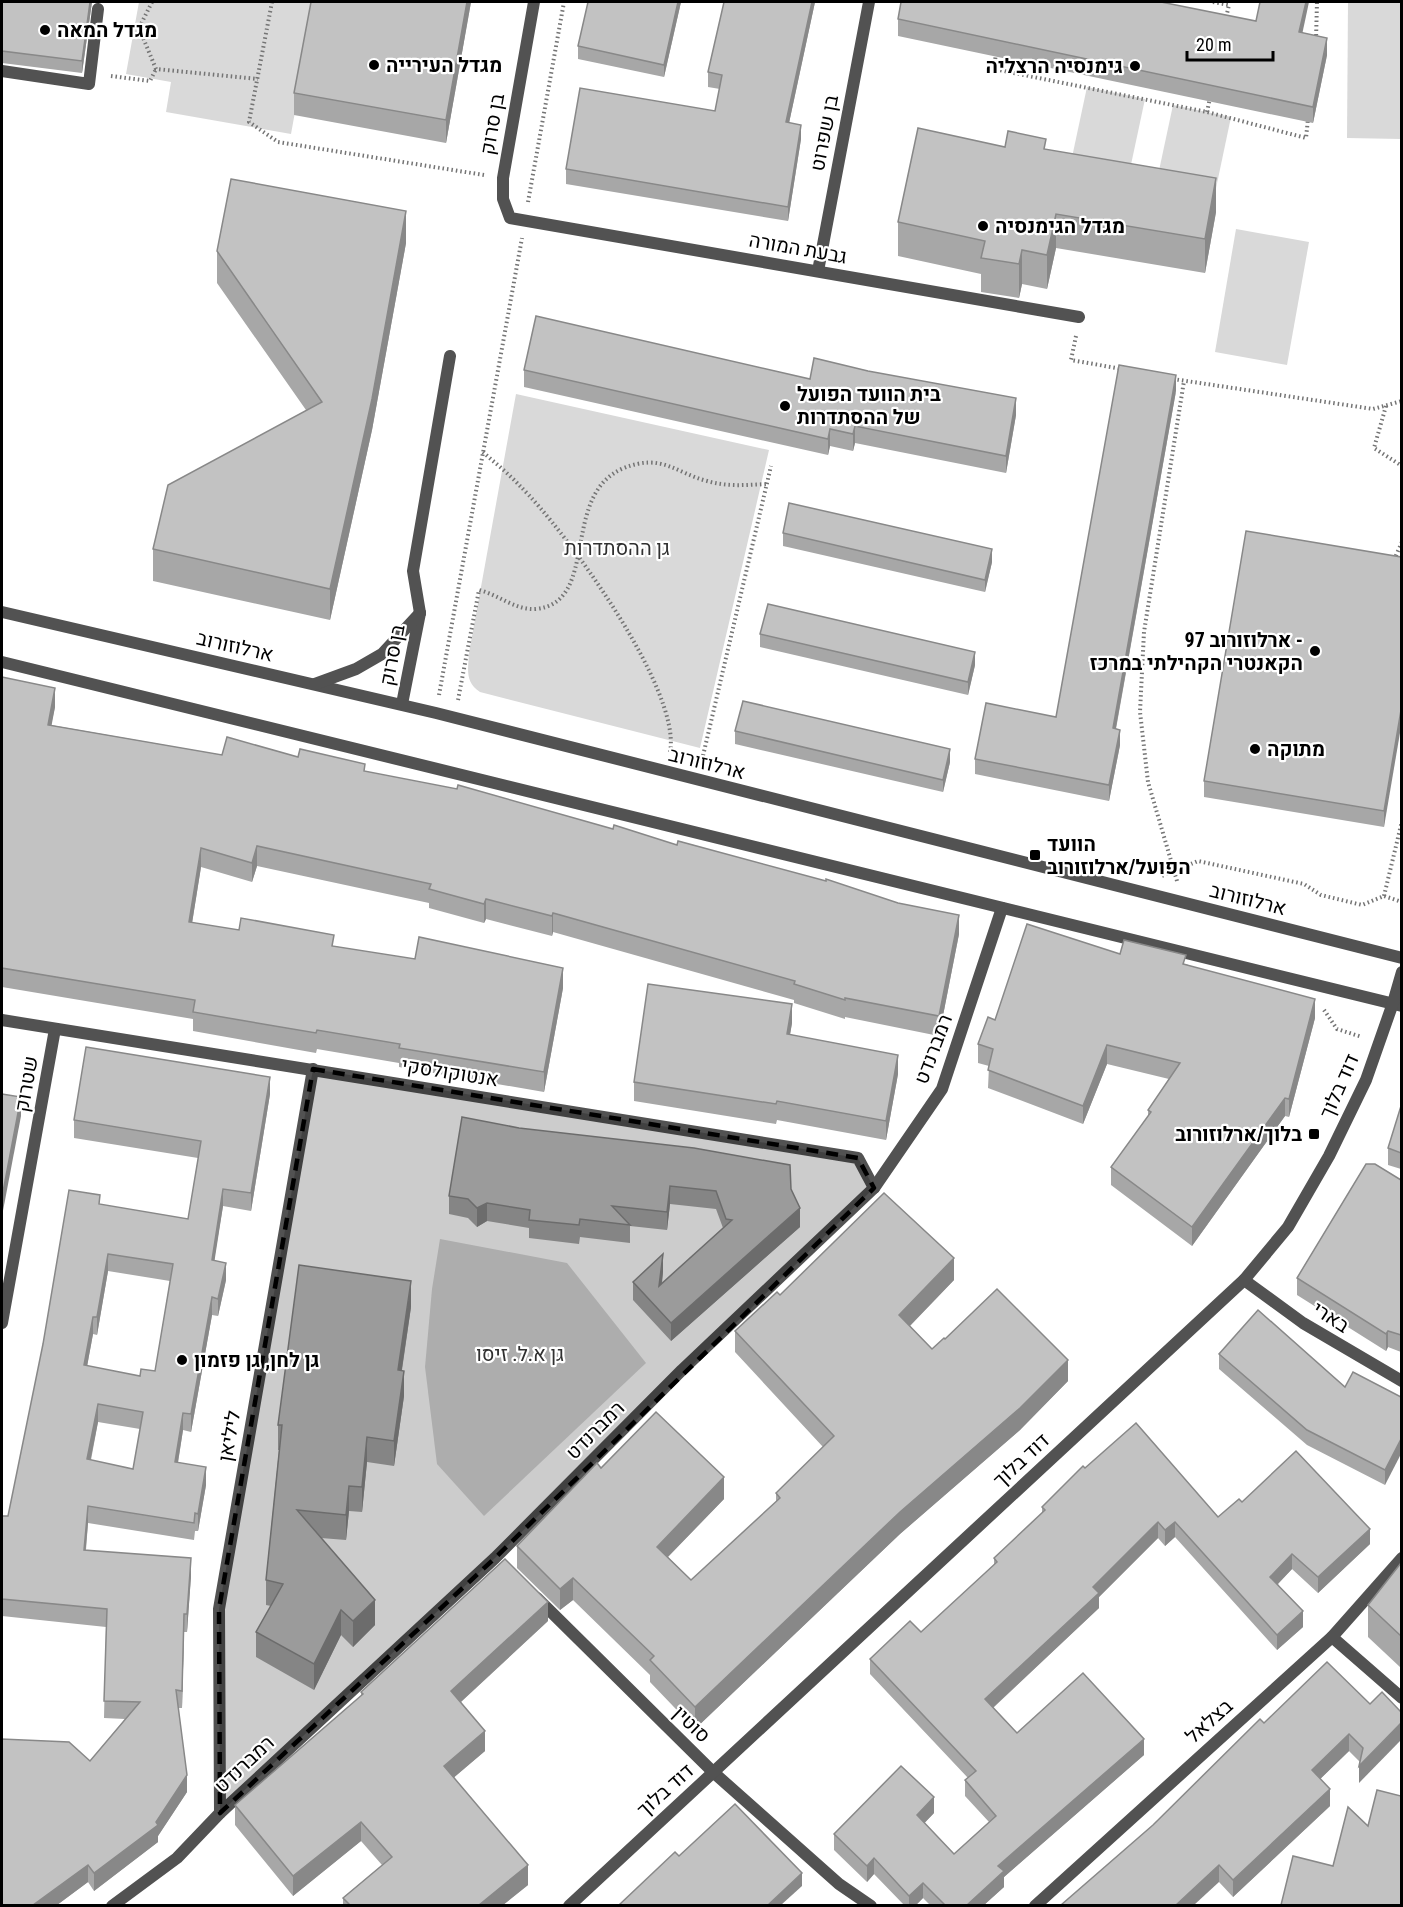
<svg xmlns="http://www.w3.org/2000/svg" width="1403" height="1907" font-family="'Roboto Condensed',Heebo,sans-serif">
  <style>
    .green { fill: #d9d9d9 }
    .lines { fill: none; stroke-linecap: round; stroke-linejoin: round }
    .path { stroke: #747474; stroke-width: 4; stroke-dasharray: 1.5 3; stroke-linecap: butt }
    .service { stroke: #525252; stroke-width: 12 }
    .minor { stroke: #525252; stroke-width: 12 }
    .tertiary { stroke: #525252; stroke-width: 12 }
    .wall { fill: #a7a7a7; fill-rule: evenodd }
    .shaded-wall { fill: #888 }
    .building { fill: #c2c2c2; stroke: #888; stroke-width: 1.5; fill-rule: evenodd }
    .marked { fill: #000; fill-opacity: 0.2; stroke: #000; stroke-width: 4.5; stroke-dasharray: 12 8; stroke-linejoin: round }
    .poi-dot { fill: #000; stroke: #fff; stroke-width: 2 }
    .labels { text-anchor: middle; stroke-width: 4.5; stroke-linejoin: round; paint-order: stroke }
    .poi-label { font-size: 20px; font-weight: bold; fill: #000; stroke: #fff; text-anchor: start }
    .street-label { font-size: 20px; fill: #000; stroke: #fff }
    .park-label { font-size: 20px; fill: #303030; stroke: #fff }
  </style>
  <rect width="100%" height="100%" fill="#fff"/>
  <g class="green">
    <path d="M139,2H315L291,134L166,112L171,82L126,74Z"/>
    <path d="M1348,2H1401V139L1347,138Z"/>
    <path d="M1087,87L1145,99L1129,174L1071,162Z"/>
    <path d="M1173,105L1231,117L1215,193L1157,180Z"/>
    <path d="M1236,229L1309,242L1287,365L1215,352Z"/>
    <path d="M516,394L769,450L700,748L480,692C465,682 468,670 469,653Z"/>
    <path d="M440,1239L567,1263L646,1363L484,1516L437,1464L425,1367L432,1289Z"/>
  </g>
  <g class="lines">
    <g class="path">
      <path d="M152,2L139,28L156,69L258,79"/>
      <path d="M272,2L249,122L278,142L484,175"/>
      <path d="M1213,2L1229,5L1226,18"/>
      <path d="M1316,40L1317,2"/>
      <path d="M996,53L994,69L1207,112L1306,138L1308,119"/>
      <path d="M111,76L150,81L156,69"/>
      <path d="M1207,112L1210,98"/>
      <path d="M528,202L564,2"/>
      <path d="M1076,336L1071,360L1122,369"/>
      <path d="M1173,379L1373,409L1402,401"/>
      <path d="M1386,406L1374,448L1402,466"/>
      <path d="M483,452C495,463 509,474 520,486C565,530 682,690 670,752"/>
      <path d="M1394,560L1402,542"/>
      <path d="M439,695L522,238"/>
      <path d="M458,700L479,590C499,595 515,610 535,609C601,604 559,494 624,468C662,453 676,473 707,481C727,487 747,485 767,484"/>
      <path d="M702,760L771,466"/>
      <path d="M1162,876L1198,861L1304,884L1321,895L1362,905L1384,896L1402,902"/>
      <path d="M1177,881L1148,782L1140,712L1144,632L1184,381"/>
      <path d="M1384,896L1402,821"/>
      <path d="M1324,1010L1337,1029L1362,1037"/>
    </g>
    <g class="service">
      <path d="M2,71L89,84L98,9"/>
      <path d="M420,613L413,571L450,356"/>
    </g>
    <g class="minor">
      <path d="M534,2L503,178V199L510,218L1079,317"/>
      <path d="M818,271L869,2"/>
      <path d="M402,704L420,613"/>
      <path d="M2,1020L858,1158L874,1188"/>
      <path d="M1244,1280L1303,1323L1402,1381"/>
      <path d="M2,1323L55,1029"/>
      <path d="M537,1598L713,1772L839,1884L871,1906"/>
      <path d="M1332,1637L1402,1698"/>
      <path d="M220,1813L219,1609L313,1069"/>
      <path d="M112,1906L177,1858L220,1813L495,1558L682,1370L874,1188L942,1089L1002,908"/>
      <path d="M1035,1906L1332,1637L1402,1558"/>
    </g>
    <g class="tertiary">
      <path d="M2,612L436,713L1402,958"/>
      <path d="M2,662L1402,1006"/>
      <path d="M315,684L356,669L382,654L420,613"/>
      <path d="M569,1906L1244,1280L1288,1227L1329,1156L1366,1080L1393,1003L1402,972"/>
    </g>
  </g>
  <g class="wall">
    <path d="M2,2H92L82,73L2,63Z"/>
    <path d="M471,2L446,143L294,115V93Z"/>
    <path d="M681,2L664,77L578,59V46Z"/>
    <path d="M724,2H815L789,123L801,139L788,221L566,184V169L715,111L720,89L708,87V72Z"/>
    <path d="M898,19L1256,21L1302,33L1327,55L1313,123L898,36Z"/>
    <path d="M1005,147L1046,149L1216,212L1205,273L1056,248L1047,289L1022,284L1019,298L981,292V274L898,256V222Z"/>
    <path d="M406,243L372,430L330,620L153,581V549L306,410L217,283V251Z"/>
    <path d="M524,370L810,379L1016,415L1006,473L855,443L853,451L830,446L828,455L524,387Z"/>
    <path d="M1176,391L1116,729L1120,745L1109,801L975,774V759L1056,717Z"/>
    <path d="M783,533L992,562L985,592L783,546Z"/>
    <path d="M1401,557L1384,827L1204,797V781Z"/>
    <path d="M760,634L975,665L968,695L760,647Z"/>
    <path d="M2,677L55,707L51,725L222,755L298,757L365,771L959,934L939,1036L845,1017V1019L794,1003V1000L553,932L552,936L486,919L484,923L429,908V903L257,866L252,882L201,867L192,923L334,946L563,988L544,1092L399,1067V1063L317,1049L316,1053L193,1031V1019L2,987Z"/>
    <path d="M735,731L950,762L943,792L735,744Z"/>
    <path d="M1120,954L1186,964L1315,1018L1289,1117L1285,1116L1192,1246L1111,1185V1167L1148,1117V1110L1169,1079L1107,1064L1083,1124L988,1088L989,1066L978,1063V1044L995,1020Z"/>
    <path d="M792,1023L790,1034L898,1074L886,1140L777,1120L776,1124L634,1101V1082Z"/>
    <path d="M270,1094L251,1211L223,1206L214,1260L226,1280L218,1316L212,1315L191,1432L183,1430L178,1463L206,1485L198,1531H195L194,1540L88,1523L86,1550L191,1576L187,1632H184L182,1708H178L187,1792L158,1836V1842L94,1891L88,1882L57,1905L90,1761L125,1719L104,1718L106,1627L2,1616V1519L8,1516L100,1205L188,1219L198,1158L74,1138V1120ZM108,1271L170,1281L155,1371L140,1376L87,1366L93,1334L97,1335ZM98,1422L140,1429L133,1469L91,1460Z"/>
    <path d="M1401,1106V1169L1388,1165V1148Z"/>
    <path d="M462,1117L791,1189L800,1227L671,1341L633,1300V1282L663,1272L662,1284L723,1228L716,1209L670,1204L667,1230L630,1226V1243L580,1237L579,1244L529,1238V1228L487,1221L477,1227L468,1218L449,1214V1196Z"/>
    <path d="M1401,1180V1352L1388,1347L1386,1351L1297,1295V1278Z"/>
    <path d="M954,1280L910,1326L932,1349L945,1339L1068,1381L1020,1430L900,1534L695,1729L650,1682V1675L573,1600L560,1610L517,1568V1546L601,1468L724,1499L668,1557L691,1580L776,1502V1493L823,1447L735,1352V1331L780,1295Z"/>
    <path d="M411,1307L402,1370L404,1396L394,1466L367,1462L362,1512L349,1511L346,1540L321,1538L375,1625L353,1647L341,1635L314,1690L256,1657V1632L271,1606L266,1605V1580L279,1450H278V1425Z"/>
    <path d="M1219,1354L1345,1387L1401,1397L1385,1485L1307,1445L1219,1369Z"/>
    <path d="M1085,1468L1218,1517L1242,1502L1370,1544L1318,1593L1292,1569L1278,1584L1303,1627L1277,1650L1175,1537L1165,1546L1158,1538L1099,1597V1608L993,1708L1017,1733L1144,1755L1004,1877V1887L984,1905H930L923,1898L916,1905H904L874,1874L867,1882L834,1850V1834L934,1813L924,1823L954,1854L989,1822L965,1796V1780L968,1778L870,1674V1659L921,1632L994,1565V1558L1042,1513V1507Z"/>
    <path d="M1401,1563V1668L1368,1637V1605Z"/>
    <path d="M548,1621L461,1702L485,1751L454,1777L528,1885L503,1905H343V1898L382,1865L361,1841L293,1896L235,1825V1805L361,1697V1692Z"/>
    <path d="M1370,1704L1359,1783L1360,1762L1349,1751L1320,1779L1330,1806L1233,1897L1219,1882L1153,1825L1264,1723Z"/>
  </g>
  <g class="shaded-wall">
    <path d="M90,2H92L82,73V61Z"/>
    <path d="M467,2H471L446,143V120Z"/>
    <path d="M678,2H681L664,77V65Z"/>
    <path d="M812,2H815L786,137V122Z"/>
    <path d="M1306,2H1309L1299,49V32Z"/>
    <path d="M1327,38V55L1313,123V107Z"/>
    <path d="M801,125V139L788,221V207Z"/>
    <path d="M1216,178V212L1205,273V239Z"/>
    <path d="M406,211V243L372,430L330,620V589Z"/>
    <path d="M1056,214V248L1047,289V255Z"/>
    <path d="M1022,250V284L1019,298V264Z"/>
    <path d="M1176,375V391L1113,744V728Z"/>
    <path d="M1016,398V415L1006,473V456Z"/>
    <path d="M855,426V443L853,451V434Z"/>
    <path d="M830,429V446L828,455V439Z"/>
    <path d="M992,549V562L985,592V580Z"/>
    <path d="M975,652V665L968,695V682Z"/>
    <path d="M55,688V707L48,744V725Z"/>
    <path d="M1401,710V727L1384,827V811Z"/>
    <path d="M1120,730V745L1109,801V785Z"/>
    <path d="M950,749V762L943,792V780Z"/>
    <path d="M257,846V866L252,882V863Z"/>
    <path d="M201,848V867L189,942V922Z"/>
    <path d="M486,899V919L484,923V904Z"/>
    <path d="M553,913V932L552,936V916Z"/>
    <path d="M959,915V934L939,1036V1016Z"/>
    <path d="M563,968V988L544,1092V1072Z"/>
    <path d="M1315,999V1018L1289,1117V1099Z"/>
    <path d="M792,1004V1023L787,1053V1034Z"/>
    <path d="M1107,1045V1064L1083,1124V1106Z"/>
    <path d="M898,1055V1074L886,1140V1121Z"/>
    <path d="M270,1077V1094L251,1211V1193Z"/>
    <path d="M21,1097V1116L2,1216V1197Z"/>
    <path d="M1285,1098V1116L1192,1246V1227Z"/>
    <path d="M670,1186V1204L667,1230V1212Z"/>
    <path d="M223,1189V1206L212,1277V1260Z"/>
    <path d="M487,1203V1221L477,1227V1208Z"/>
    <path d="M800,1208V1227L671,1341V1323Z"/>
    <path d="M108,1254V1271L97,1335V1317Z"/>
    <path d="M663,1254V1272L659,1305V1286Z"/>
    <path d="M954,1258V1280L899,1337V1315Z"/>
    <path d="M226,1263V1280L218,1316V1299Z"/>
    <path d="M411,1281V1307L398,1395V1370Z"/>
    <path d="M212,1297V1315L191,1432V1414Z"/>
    <path d="M93,1317V1334L84,1383V1365Z"/>
    <path d="M1388,1331V1347L1386,1351V1334Z"/>
    <path d="M1068,1360V1381L1020,1430L900,1534L695,1729V1707L900,1512Z"/>
    <path d="M404,1371V1396L394,1466V1441Z"/>
    <path d="M98,1404V1422L87,1477V1459Z"/>
    <path d="M183,1413V1430L175,1480V1462Z"/>
    <path d="M367,1437V1462L362,1512V1487Z"/>
    <path d="M1401,1439V1454L1385,1485V1470Z"/>
    <path d="M206,1467V1485L198,1531V1514Z"/>
    <path d="M724,1477V1499L657,1568V1547Z"/>
    <path d="M349,1486V1511L346,1540V1515Z"/>
    <path d="M88,1506V1523L84,1568V1550Z"/>
    <path d="M1158,1522V1538L1099,1597V1608L985,1715V1699L1093,1587Z"/>
    <path d="M1175,1522V1537L1165,1546V1530Z"/>
    <path d="M1370,1529V1544L1318,1593V1577Z"/>
    <path d="M1292,1554V1569L1270,1592V1577Z"/>
    <path d="M191,1558V1576L187,1632V1614Z"/>
    <path d="M573,1578V1600L560,1610V1589Z"/>
    <path d="M375,1600V1625L353,1647V1621Z"/>
    <path d="M548,1602V1621L451,1711V1691Z"/>
    <path d="M341,1610V1635L314,1690V1664Z"/>
    <path d="M1303,1611V1627L1277,1650V1635Z"/>
    <path d="M184,1614V1632L182,1708V1691Z"/>
    <path d="M1401,1723V1740L1359,1783V1766Z"/>
    <path d="M485,1731V1751L444,1786V1766Z"/>
    <path d="M1349,1734V1751L1312,1787V1770Z"/>
    <path d="M1144,1739V1755L1004,1877V1887L984,1905H967L998,1866Z"/>
    <path d="M187,1775V1792L158,1836V1842L94,1891V1873L156,1822Z"/>
    <path d="M1330,1789V1806L1233,1897V1880Z"/>
    <path d="M934,1797V1813L917,1831V1815Z"/>
    <path d="M361,1822V1841L293,1896V1876Z"/>
    <path d="M874,1858V1874L867,1882V1866Z"/>
    <path d="M88,1865V1882L57,1905H33Z"/>
    <path d="M528,1865V1885L503,1905H479Z"/>
    <path d="M1219,1865V1882L1194,1905H1176Z"/>
    <path d="M802,1873V1886L781,1905H768Z"/>
    <path d="M923,1883V1898L916,1905H909V1896Z"/>
  </g>
  <g class="building">
    <path d="M2,2H90L82,61L2,51Z"/>
    <path d="M311,2H467L446,120L294,93Z"/>
    <path d="M588,2H678L664,65L578,46Z"/>
    <path d="M724,2H812L786,122L801,125L788,207L566,169L580,88L715,111L722,75L708,72Z"/>
    <path d="M901,2H1161L1256,21L1260,2H1306L1299,32L1327,38L1313,107L898,19Z"/>
    <path d="M918,128L1005,147L1008,131L1046,139L1044,149L1216,178L1205,239L1056,214L1047,255L1022,250L1019,264L981,258L985,241L898,222Z"/>
    <path d="M231,179L406,211L372,399L330,589L153,549L168,485L322,402L217,251Z"/>
    <path d="M536,316L810,379L814,358L868,371L1016,398L1006,456L855,426L853,434L830,429L828,439L524,370Z"/>
    <path d="M1119,365L1176,375L1113,728L1120,730L1109,785L975,759L986,703L1056,717Z"/>
    <path d="M789,503L992,549L985,580L783,533Z"/>
    <path d="M1246,531L1401,557V710L1384,811L1204,781Z"/>
    <path d="M768,604L975,652L968,682L760,634Z"/>
    <path d="M2,677L55,688L48,725L222,755L227,737L298,757L300,749L365,764L364,771L457,789L458,785L613,829L614,825L677,845L678,841L826,881V879L898,903L959,915L939,1016L845,998V1000L794,984L795,981L553,913L552,916L486,899L484,904L429,889L431,884L257,846L252,863L201,848L189,922L239,930L241,918L334,935L332,946L415,959L419,937L563,968L544,1072L399,1048L400,1044L317,1030L316,1033L193,1012L195,1000L2,968Z"/>
    <path d="M743,701L950,749L943,780L735,731Z"/>
    <path d="M1027,924L1120,954L1124,940L1186,955L1183,964L1315,999L1289,1099L1285,1098L1192,1227L1111,1167L1151,1112L1148,1110L1180,1063L1107,1045L1083,1106L988,1070L993,1049L978,1044L988,1017L995,1020Z"/>
    <path d="M648,984L792,1004L787,1034L898,1055L886,1121L777,1101L776,1104L634,1082Z"/>
    <path d="M86,1047L270,1077L251,1193L223,1189L212,1260L226,1263L218,1299L212,1297L191,1414L183,1413L175,1462L206,1467L198,1514L195,1513L194,1523L88,1506L84,1550L191,1558L187,1614H184L182,1691L176,1690L187,1775L156,1822L158,1825L94,1873L88,1865L33,1905H2V1739L69,1742L90,1761L140,1702L104,1701L107,1609L2,1599V1516H8L43,1344L69,1190L100,1195L99,1204L188,1219L201,1141L74,1120ZM108,1254L173,1264L155,1371L141,1369L140,1376L84,1365L93,1317H97ZM98,1404L143,1412L133,1469L87,1459Z"/>
    <path d="M2,1094L21,1097L2,1197Z"/>
    <path d="M1401,1106V1153L1388,1148Z"/>
    <path d="M462,1117L519,1128L694,1148L790,1165L791,1189L800,1208L671,1323L633,1282L663,1254L659,1286L732,1220L726,1219L716,1191L670,1186L667,1212L612,1206L630,1225L580,1219L579,1225L529,1220L530,1210L487,1203L477,1208L468,1199L449,1196Z"/>
    <path d="M1366,1164H1375L1401,1180V1335L1388,1331L1386,1334L1297,1278Z"/>
    <path d="M884,1193L954,1258L899,1315L932,1349L944,1338L945,1339L997,1289L1068,1360L1020,1408L900,1512L695,1707L650,1660L654,1656L573,1578L560,1589L517,1546L597,1463L601,1468L656,1412L724,1477L657,1547L691,1580L780,1498L776,1493L834,1436L735,1331L777,1292L780,1295Z"/>
    <path d="M299,1265L411,1281L398,1370L404,1371L394,1441L367,1437L362,1487L349,1486L346,1515L297,1510L375,1600L353,1621L341,1610L314,1664L256,1632L283,1584L266,1580L282,1425H278Z"/>
    <path d="M1258,1310L1345,1387L1353,1372L1401,1397V1439L1385,1470L1307,1430L1219,1354Z"/>
    <path d="M1136,1423L1218,1517L1239,1499L1242,1502L1296,1451L1370,1529L1318,1577L1292,1554L1270,1577L1303,1611L1277,1635L1175,1522L1165,1530L1158,1522L1093,1587L1099,1593L985,1699L1017,1733L1083,1673L1144,1739L998,1866L1004,1871L967,1905H945L923,1883L909,1896L874,1858L867,1866L834,1834L901,1766L934,1797L917,1815L954,1854L996,1816L965,1780L976,1771L870,1659L910,1621L921,1632L997,1562L994,1558L1045,1510L1042,1507L1083,1466L1085,1468Z"/>
    <path d="M505,1559L548,1602L451,1691L485,1731L444,1766L528,1865L479,1905H350L343,1898L392,1857L361,1822L293,1876L235,1805L363,1694L361,1692Z"/>
    <path d="M1401,1563V1636L1368,1605Z"/>
    <path d="M1327,1662L1370,1704L1382,1692L1401,1712V1723L1359,1766L1363,1748L1349,1734L1312,1770L1330,1789L1233,1880L1219,1865L1176,1905H1061L1153,1825L1260,1719L1264,1723Z"/>
    <path d="M1377,1790L1401,1796V1905H1281L1293,1856L1333,1866L1348,1807L1368,1826Z"/>
    <path d="M735,1804L802,1873L768,1905H619L675,1852L679,1856Z"/>
  </g>
  <path class="marked" d="M313,1069L858,1158L874,1188L495,1558L220,1813L219,1609Z"/>
  <g class="poi-dot">
    <circle cx="45" cy="30" r="6"/>
    <circle cx="374" cy="65" r="6"/>
    <circle cx="1135" cy="66" r="6"/>
    <circle cx="983" cy="226" r="6"/>
    <circle cx="785" cy="406" r="6"/>
    <circle cx="1315" cy="651" r="6"/>
    <circle cx="1255" cy="749" r="6"/>
    <rect x="1029" y="849" width="12" height="12" rx="3"/>
    <rect x="1308" y="1128" width="12" height="12" rx="3"/>
    <circle cx="182" cy="1360" r="6"/>
  </g>
  <g class="labels">
    <g class="poi-label">
      <text x="57" y="37">מגדל המאה</text>
      <text x="386" y="72">מגדל העירייה</text>
      <text x="1123" y="73" text-anchor="end">גימנסיה הרצליה</text>
      <text x="995" y="233">מגדל הגימנסיה</text>
      <text x="797" y="401">בית הוועד הפועל<tspan x="797" dy="23">של ההסתדרות</tspan></text>
      <text x="1303" y="647" text-anchor="end">ארלוזורוב 97 -<tspan x="1303" dy="23">הקאנטרי הקהילתי במרכז</tspan></text>
      <text x="1267" y="756">מתוקה</text>
      <text x="1047" y="851">הוועד<tspan x="1047" dy="23">הפועל/ארלוזורוב</tspan></text>
      <text x="1302" y="1141" text-anchor="end">בלוך/ארלוזורוב</text>
      <text x="194" y="1367">גן לחן, גן פזמון</text>
    </g>
    <g class="street-label">
      <text transform="translate(492 124) rotate(-80)" y="7">בן סרוק</text>
      <text transform="translate(824 133) rotate(-79)" y="7">בן שפרוט</text>
      <text transform="translate(798 248) rotate(10)" y="7">גבעת המורה</text>
      <text transform="translate(235 646) rotate(13)" y="7">ארלוזורוב</text>
      <text transform="translate(392 655) rotate(-79)" y="7">בן סרוק</text>
      <text transform="translate(707 763) rotate(14)" y="7">ארלוזורוב</text>
      <text transform="translate(1248 899) rotate(14)" y="7">ארלוזורוב</text>
      <text transform="translate(933 1049) rotate(-69)" y="7">רמברנדט</text>
      <text transform="translate(450 1072) rotate(9)" y="7">אנטוקולסקי</text>
      <text transform="translate(26 1084) rotate(-80)" y="7">שטרוק</text>
      <text transform="translate(1339 1086) rotate(-66)" y="7">דוד בלוך</text>
      <text transform="translate(1331 1317) rotate(33)" y="7">בארי</text>
      <text transform="translate(595 1430) rotate(-45)" y="7">רמברנדט</text>
      <text transform="translate(229 1436) rotate(-80)" y="7">ליליאן</text>
      <text transform="translate(1021 1460) rotate(-43)" y="7">דוד בלוך</text>
      <text transform="translate(1209 1721) rotate(-42)" y="7">בצלאל</text>
      <text transform="translate(692 1724) rotate(44)" y="7">סוטין</text>
      <text transform="translate(244 1764) rotate(-43)" y="7">רמברנדט</text>
      <text transform="translate(665 1790) rotate(-42)" y="7">דוד בלוך</text>
    </g>
    <g class="park-label">
      <text x="617" y="555">גן ההסתדרות</text>
      <text x="520" y="1361">גן א.ל. זיסו</text>
    </g>
  </g>
  <rect width="1403" height="1907" fill="none" stroke="#000000" stroke-width="6"/>
  <path d="M1187 51v9h86v-9" fill="none" stroke="#000000" stroke-width="3"/>
  <text x="1196" y="51" font-size="18" fill="#000000" stroke="#ffffff" stroke-width="4.5" paint-order="stroke">20 m</text>
</svg>
